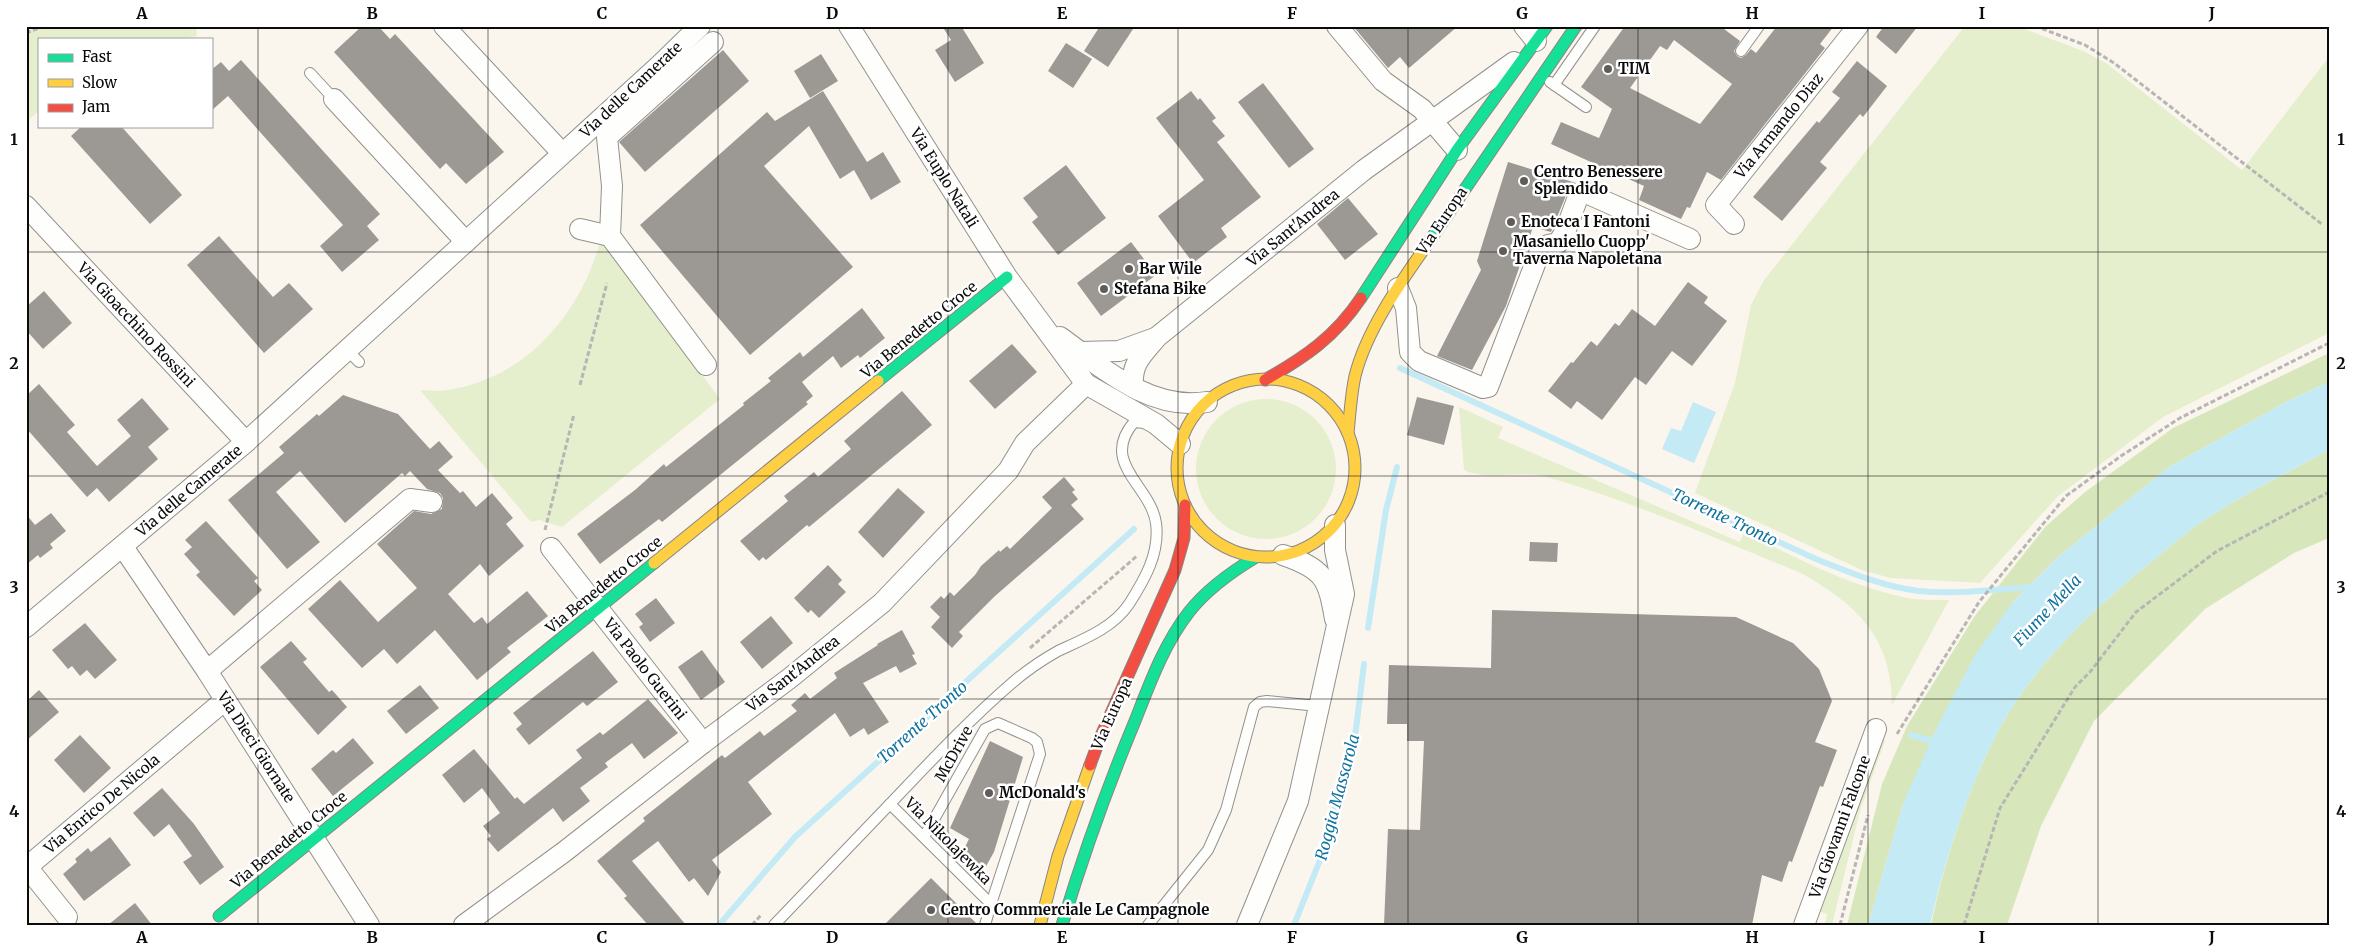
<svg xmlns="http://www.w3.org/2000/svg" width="2355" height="951" font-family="Merriweather,serif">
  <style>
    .green { fill: #e6efcd }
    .forest { fill: #d7e7bb }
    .water { fill: #c3eaf5 }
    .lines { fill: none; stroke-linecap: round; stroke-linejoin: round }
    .stream { stroke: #c3eaf5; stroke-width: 6 }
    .building { fill: #9c9894; fill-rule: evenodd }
    .lane-casing { stroke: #93918d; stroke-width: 12 }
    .street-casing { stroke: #93918d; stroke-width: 22 }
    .fast-casing { stroke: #898784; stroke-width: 13 }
    .slow-casing { stroke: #898784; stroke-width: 13 }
    .jam-casing { stroke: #898784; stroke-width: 13 }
    .path { stroke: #b7b6b5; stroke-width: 3; stroke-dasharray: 5 2.5; stroke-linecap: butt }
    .lane { stroke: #fefefc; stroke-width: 10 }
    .street { stroke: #fefefc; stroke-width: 20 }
    .fast { stroke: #16e098; stroke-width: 11 }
    .slow { stroke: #ffcf43; stroke-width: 11 }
    .jam { stroke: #f24e42; stroke-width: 11 }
    .grid { fill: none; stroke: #0b0b0b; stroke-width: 1; stroke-opacity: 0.55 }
    .poi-dot { fill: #5f5d5a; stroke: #fff; stroke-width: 2 }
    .labels { text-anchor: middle; stroke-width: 5; stroke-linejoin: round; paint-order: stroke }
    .poi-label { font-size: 15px; font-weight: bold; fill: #0b0b0b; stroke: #fff; text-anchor: start }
    .street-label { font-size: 15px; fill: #0b0b0b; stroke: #fff }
    .water-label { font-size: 16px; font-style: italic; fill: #11739f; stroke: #fff }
    .neatline { fill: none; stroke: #0b0b0b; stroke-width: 2 }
    .grid-label { font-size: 16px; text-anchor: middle; font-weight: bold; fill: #0b0b0b }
  </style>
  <rect width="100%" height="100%" fill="#faf6ee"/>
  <g class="green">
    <path d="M26,26H196L197,36L180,39H39V111L26,122Z"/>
    <path d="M1965,26H2017L2083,51L2106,63L2242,170L2329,57V333L2163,417L2057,497L1980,583L1891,578L1864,571L1695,493L1735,383L1751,305L1764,280Z"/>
    <path d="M601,239L720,399L562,527L539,520L531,522L420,390C429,390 438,392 447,390C526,379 581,313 601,239Z"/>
    <circle cx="1266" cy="469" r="70"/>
    <path d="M1459,407L1503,427L1498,438L1740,542L1744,532C1796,558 1850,586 1907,598C1920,600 1935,600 1949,600L1892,705C1892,637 1857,605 1801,573C1717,539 1634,502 1547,477C1520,469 1491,482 1464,470Z"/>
    <path d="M1881,736L1885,741L1860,811L1832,925H1825L1827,914L1817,911Z"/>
    <path d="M942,825L953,836L944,845L933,833Z"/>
  </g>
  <g class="forest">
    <path d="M2329,353V382L2288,401L2169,467L2058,557L2013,602L1903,804L1868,925H1847L1882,784L1907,726L1974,617L2045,527L2085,492L2173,428Z"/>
    <path d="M2329,450V538L2294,553L2205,609L2094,721L2041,826L2007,925H1931C1944,863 1964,800 1992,743C2029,668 2093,609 2156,558C2171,546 2185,533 2201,522C2241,496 2286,473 2329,450Z"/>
  </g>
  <g class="water">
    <path d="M2329,382V450C2286,473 2241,496 2201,522C2185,533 2171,546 2156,558C2093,609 2029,668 1992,743C1964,800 1944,863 1930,925H1868L1903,804L1936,729L1975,655L2013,602L2058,557L2169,467L2288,401Z"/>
    <path d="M1693,402L1716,412L1694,463L1662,449L1671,428L1681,431Z"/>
  </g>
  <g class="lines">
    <g class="stream">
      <path d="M1400,368L1816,559C1849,572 1883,587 1919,591C1957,595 1997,589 2035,587"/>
      <path d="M1368,628L1386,510L1397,467"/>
      <path d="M1911,735L1939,743"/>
      <path d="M719,925L795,837L1134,529"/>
      <path d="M1294,925L1320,860L1355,737L1364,664"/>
    </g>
  </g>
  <g class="building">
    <path d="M362,26H378L390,39L395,34L504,152L466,184L446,163L440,169L334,52Z"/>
    <path d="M942,26H961L984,63L955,82L935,50L951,40Z"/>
    <path d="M1100,26H1135L1108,67L1084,51Z"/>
    <path d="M1353,26H1458L1409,68L1400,57L1388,68Z"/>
    <path d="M1625,26H1720L1740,41L1734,51L1737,56L1741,58L1746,55L1751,49L1756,53L1777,26H1834L1820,44L1825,48L1721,180L1707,172L1690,208L1687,207L1681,219L1639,200L1644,186L1551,144L1561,122L1599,138L1612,109L1581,87ZM1674,40L1732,84L1700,124L1630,88L1660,46L1667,50Z"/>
    <path d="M1884,26H1918L1896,54L1876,37Z"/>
    <path d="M1066,43L1092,59L1073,88L1048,71Z"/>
    <path d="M723,50L749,81L645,172L619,142Z"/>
    <path d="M821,54L838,81L810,98L794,71Z"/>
    <path d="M241,60L380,214L367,226L379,240L342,272L320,246L343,225L228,96L211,111V70L221,62L229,71Z"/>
    <path d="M1857,61L1887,86L1863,117L1860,114L1820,162L1827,168L1782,221L1753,197L1817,121L1819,123L1840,98L1832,92Z"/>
    <path d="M1263,83L1314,149L1289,168L1238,102Z"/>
    <path d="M823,91L867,162L883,152L901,182L871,200L854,170L840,179L809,126L764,166L853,267L750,355L640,225L767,112L775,121Z"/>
    <path d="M1191,91L1198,100L1200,98L1216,118L1212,121L1225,136L1217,142L1261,197L1221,228L1227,237L1193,263L1158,216L1204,180L1156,118Z"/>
    <path d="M82,126H121L182,195L150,224L71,136Z"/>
    <path d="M1508,162L1576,183L1567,193L1551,232L1533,227L1506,306L1472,370L1437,356L1481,270L1477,261Z"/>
    <path d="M1066,165L1106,218L1058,255L1032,222L1038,217L1023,198Z"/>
    <path d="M1348,198L1378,234L1345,260L1317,224Z"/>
    <path d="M219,236L273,297L289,283L313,309L264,353L187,265Z"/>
    <path d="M1131,242L1156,275L1101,316L1077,283Z"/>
    <path d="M1688,282L1708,297L1704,303L1727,321L1692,366L1672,351L1646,385L1635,377L1602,420L1577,401L1571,409L1548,391L1571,362L1573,363L1591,341L1597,346L1615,323L1619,326L1632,309L1655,326Z"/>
    <path d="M44,291L72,323L43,349L26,330V307Z"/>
    <path d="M862,308L885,338L860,358L858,355L841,368L833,356L802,382L813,396L806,402L808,404L662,522L659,519L600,564L577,534L635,490L664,464L666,467L744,405L743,403L771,381L768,378L800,352L803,357Z"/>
    <path d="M1012,344L1037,372L995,409L969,381Z"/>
    <path d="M39,384L75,425L67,432L97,466L131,436L117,420L142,398L169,429L148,447L158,459L109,502L97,488L87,497L26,428V396Z"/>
    <path d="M902,391L932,425L809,527L807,525L766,560L763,557L759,561L740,541L788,501L784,496L814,472L818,477L851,449L844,441Z"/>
    <path d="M343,395L398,414L430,449L439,441L453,457L438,470L460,493L463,491L476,507L492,493L513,518L506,524L524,546L489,576L480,564L448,594L474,623L482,617L487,624L527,591L548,616L507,648L511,652L477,680L435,630L397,664L384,649L362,668L308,609L340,580L378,622L417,588L377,544L414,511L431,514L442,509L443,498L440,493L427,489L410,471L405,476L402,473L345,523L300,471L276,492L320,542L287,569L228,500L284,453L279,447L317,414L319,416Z"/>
    <path d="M1417,397L1454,406L1444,445L1407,435Z"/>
    <path d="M1064,477L1075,490L1072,492L1078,499L1071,505L1084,519L995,596L959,632L963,636L952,648L931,627L940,617L930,607L941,596L944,599L950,592L954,596L975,575L981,566L999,550L1000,552L1007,546L1010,549L1052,508L1042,497Z"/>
    <path d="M898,488L925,512L883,558L858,532Z"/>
    <path d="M51,513L66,531L50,544L53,548L40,558L38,555L26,565V514L35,525Z"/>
    <path d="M206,521L258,578L254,581L262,590L234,616L196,575L200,572L184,554L192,547L185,540Z"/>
    <path d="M1530,542L1558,543L1557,562L1529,561Z"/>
    <path d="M828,565L842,580L838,584L846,592L819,618L811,610L808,613L794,598Z"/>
    <path d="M656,598L675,623L650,642L639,627L643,624L635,614Z"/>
    <path d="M1492,610L1736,617L1793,643L1819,669L1832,701L1815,742L1837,750L1823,787L1820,786L1792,862L1789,861L1782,882L1762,875L1752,925H1384L1388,829L1420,830L1424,741H1407V724H1387L1389,665L1491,668Z"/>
    <path d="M771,616L793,643L762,669L740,642Z"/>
    <path d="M85,623L117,660L95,679L87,670L80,676L72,666L68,669L52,650Z"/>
    <path d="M902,630L915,654L912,655L917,664L900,673L896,666L863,683L889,722L868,735L864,728L850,737L835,713L748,782L772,814L712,860L721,872L708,896L694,878L689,882L658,841L632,861L686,925H648L624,898L627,896L597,861L645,821L643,818L722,755L725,758L760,731L764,736L797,711L791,705L805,693L810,699L837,678L834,673L878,645L877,644Z"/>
    <path d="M291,641L307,659L303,662L329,692L332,690L347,707L318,735L260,667Z"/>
    <path d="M702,650L725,682L701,700L678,667Z"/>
    <path d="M593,651L618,682L587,706L583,702L529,745L516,729L522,724L513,713Z"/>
    <path d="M420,685L439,708L406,734L387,711Z"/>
    <path d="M39,690L59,712L26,741V702Z"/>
    <path d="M648,699L678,733L644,759L632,743L605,763L608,767L580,788L590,801L563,822L553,808L498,852L487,839L491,836L483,826L500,813L482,788L464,803L442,775L474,749L515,799L517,797L524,804L582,758L576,750L600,732L603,735Z"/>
    <path d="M80,735L111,768L84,793L54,760Z"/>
    <path d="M353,738L374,763L333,796L311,769L333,750L336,753Z"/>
    <path d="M990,741L1023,757L994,852L985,868L961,855L969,839L950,828Z"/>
    <path d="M162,788L194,824L224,867L200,885L183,862L192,856L169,824L154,837L133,813Z"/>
    <path d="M110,837L131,865L84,901L63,874L77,862L75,859L88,848L91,852Z"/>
    <path d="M931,878L978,925H884Z"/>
    <path d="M135,903L152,925H108Z"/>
  </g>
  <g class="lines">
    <defs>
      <g id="lane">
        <path d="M1741,51L1759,26"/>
        <path d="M310,73L334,99"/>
        <path d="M1550,82L1586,107"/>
        <path d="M1554,85L1595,26"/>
        <path d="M348,351L359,362"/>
        <path d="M890,804L991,904L985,925"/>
        <path d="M924,837L985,729L998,723L1032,738L1037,742L1040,754L991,904"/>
        <path d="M774,925C812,885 851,845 889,805C929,763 968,721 1012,683C1026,671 1042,660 1058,651C1084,639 1113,628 1129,604C1145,579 1160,553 1156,523C1151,486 1099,463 1134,422L1145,423"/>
        <path d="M1148,925L1208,850L1226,810L1254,707L1260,702L1267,701L1318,706"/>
      </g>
      <g id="street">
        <path d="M444,26L562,153"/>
        <path d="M849,26L1007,277L1086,384L1156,424L1180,444"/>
        <path d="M1337,26L1383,81L1422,109L1457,150"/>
        <path d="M1524,26L1536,41"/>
        <path d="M334,99L466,242"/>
        <path d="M26,206L246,442"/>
        <path d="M1734,224L1716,205L1858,26"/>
        <path d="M580,229L610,236"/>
        <path d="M1398,288L1406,308L1410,352L1419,361L1483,388L1488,387L1540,251L1548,245L1558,243L1565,232L1578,197L1586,193L1690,239"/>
        <path d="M1060,337C1104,369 1150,411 1207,402"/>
        <path d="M1080,352L1119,351L1155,338"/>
        <path d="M706,365L610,236L612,186L607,137L713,42"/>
        <path d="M1133,387C1131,363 1142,355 1157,337L1364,170L1514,62"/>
        <path d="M123,547L207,671L369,925"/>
        <path d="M551,548L703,743"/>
        <path d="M1283,555C1324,569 1328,578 1335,619"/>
        <path d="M26,627L246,442L660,65L700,26"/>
        <path d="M207,671L410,499L432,502"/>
        <path d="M67,917L27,867L225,700"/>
        <path d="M464,925L564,852L703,743L790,678L882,603L1008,471L1025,443L1086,384"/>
        <path d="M1247,925L1298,801L1344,594L1335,550V525"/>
        <path d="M1804,925L1876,729"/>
      </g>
      <g id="fast">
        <path d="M1431,239L1576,26"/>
        <path d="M1361,298L1457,150L1547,26"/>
        <path d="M878,381L1007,277"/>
        <path d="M219,916L654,563"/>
        <path d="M1062,925C1083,856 1107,788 1135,721C1150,683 1164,644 1189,612C1207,589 1231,572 1256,557"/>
      </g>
      <g id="slow">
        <circle cx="1266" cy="468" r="89"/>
        <path d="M1348,433C1350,414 1351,394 1355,376C1367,328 1403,279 1431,239"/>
        <path d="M654,563L878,381"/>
        <path d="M1040,925L1058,856L1090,765"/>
      </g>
      <g id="jam">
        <path d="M1265,380C1305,357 1335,337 1361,298"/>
        <path d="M1090,765L1100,738L1175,570L1184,538L1185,505"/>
      </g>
    </defs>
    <use href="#lane" class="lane-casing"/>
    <use href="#street" class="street-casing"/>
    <use href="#fast" class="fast-casing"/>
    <use href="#slow" class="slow-casing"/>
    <use href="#jam" class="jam-casing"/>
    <g class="path">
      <path d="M2035,26L2085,45L2114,63L2323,225"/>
      <path d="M26,33L45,26"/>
      <path d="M580,385L607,283"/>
      <path d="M545,530L574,414"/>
      <path d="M1030,648L1137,556"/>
      <path d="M1897,734L1979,602L2066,496L2121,456L2180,418L2329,343"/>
      <path d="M752,925L761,915"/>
      <path d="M1840,925L1868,815"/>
      <path d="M1964,925L2000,808L2075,687L2090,672L2136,612L2217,551L2329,492"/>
    </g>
    <use href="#lane" class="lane"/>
    <use href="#street" class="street"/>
    <use href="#fast" class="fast"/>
    <use href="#slow" class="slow"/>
    <use href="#jam" class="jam"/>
  </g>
  <path class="grid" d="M258,26V925M488,26V925M718,26V925M948,26V925M1178,26V925M1408,26V925M1638,26V925M1868,26V925M2098,26V925M26,252H2329M26,476H2329M26,699H2329"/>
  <g class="poi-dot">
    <circle cx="1608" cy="69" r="5"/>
    <circle cx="1524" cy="181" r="5"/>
    <circle cx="1511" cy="222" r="5"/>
    <circle cx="1503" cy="251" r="5"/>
    <circle cx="1129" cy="269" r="5"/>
    <circle cx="1104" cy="289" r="5"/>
    <circle cx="989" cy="793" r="5"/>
    <circle cx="931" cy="910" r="5"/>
  </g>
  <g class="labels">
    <g class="poi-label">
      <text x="1618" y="74">TIM</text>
      <text x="1534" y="177">Centro Benessere<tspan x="1534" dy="17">Splendido</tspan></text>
      <text x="1521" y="227">Enoteca I Fantoni</text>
      <text x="1513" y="247">Masaniello Cuopp'<tspan x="1513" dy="17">Taverna Napoletana</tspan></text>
      <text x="1139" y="274">Bar Wile</text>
      <text x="1114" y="294">Stefana Bike</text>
      <text x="999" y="798">McDonald's</text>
      <text x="941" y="915">Centro Commerciale Le Campagnole</text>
    </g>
    <g class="street-label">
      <text transform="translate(631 90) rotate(-43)" y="5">Via delle Camerate</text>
      <text transform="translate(1779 126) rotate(-51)" y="5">Via Armando Diaz</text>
      <text transform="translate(944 178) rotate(58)" y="5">Via Euplo Natali</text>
      <text transform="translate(1442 221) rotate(-56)" y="5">Via Europa</text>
      <text transform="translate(1293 228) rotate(-39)" y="5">Via Sant'Andrea</text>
      <text transform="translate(136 325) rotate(47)" y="5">Via Gioacchino Rossini</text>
      <text transform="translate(919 330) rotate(-39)" y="5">Via Benedetto Croce</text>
      <text transform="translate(189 491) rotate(-40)" y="5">Via delle Camerate</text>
      <text transform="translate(604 585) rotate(-39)" y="5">Via Benedetto Croce</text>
      <text transform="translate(645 669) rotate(52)" y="5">Via Paolo Guerini</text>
      <text transform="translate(793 674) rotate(-38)" y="5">Via Sant'Andrea</text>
      <text transform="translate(1112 714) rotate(-66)" y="5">Via Europa</text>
      <text transform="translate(256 747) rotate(57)" y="5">Via Dieci Giornate</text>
      <text transform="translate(954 754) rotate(-61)" y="5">McDrive</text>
      <text transform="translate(102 804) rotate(-40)" y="5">Via Enrico De Nicola</text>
      <text transform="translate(1840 827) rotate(-70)" y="5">Via Giovanni Falcone</text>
      <text transform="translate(289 840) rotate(-39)" y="5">Via Benedetto Croce</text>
      <text transform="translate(948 841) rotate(45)" y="5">Via Nikolajewka</text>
    </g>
    <g class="water-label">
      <text transform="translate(1725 517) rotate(25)" y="6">Torrente Tronto</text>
      <text transform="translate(2047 610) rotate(-47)" y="6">Fiume Mella</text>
      <text transform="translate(922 722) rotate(-42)" y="6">Torrente Tronto</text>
      <text transform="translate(1337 797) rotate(-75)" y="6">Roggia Massarola</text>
    </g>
  </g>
  <rect width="2355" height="951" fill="none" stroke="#ffffff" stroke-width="55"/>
  <rect x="38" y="38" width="175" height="90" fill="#ffffff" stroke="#9d9d9d"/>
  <rect x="48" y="54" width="25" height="8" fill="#16e098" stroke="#9d9d9d"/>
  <text x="82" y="62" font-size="15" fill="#0b0b0b">Fast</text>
  <rect x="48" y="79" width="25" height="8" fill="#ffcf43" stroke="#9d9d9d"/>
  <text x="82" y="88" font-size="15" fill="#0b0b0b">Slow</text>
  <rect x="48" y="104" width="25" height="8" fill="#f24e42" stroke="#9d9d9d"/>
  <text x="82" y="112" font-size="15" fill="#0b0b0b">Jam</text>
  <rect x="28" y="28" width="2300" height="896" class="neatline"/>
  <g class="grid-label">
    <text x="142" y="19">A</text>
    <text x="372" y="19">B</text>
    <text x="602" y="19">C</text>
    <text x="832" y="19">D</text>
    <text x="1062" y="19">E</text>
    <text x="1292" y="19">F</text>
    <text x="1522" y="19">G</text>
    <text x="1752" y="19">H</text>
    <text x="1982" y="19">I</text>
    <text x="2212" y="19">J</text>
    <text x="14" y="145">1</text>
    <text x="2341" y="145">1</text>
    <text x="14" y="369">2</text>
    <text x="2341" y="369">2</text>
    <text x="14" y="593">3</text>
    <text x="2341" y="593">3</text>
    <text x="14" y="817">4</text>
    <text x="2341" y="817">4</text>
    <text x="142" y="943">A</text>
    <text x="372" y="943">B</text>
    <text x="602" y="943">C</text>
    <text x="832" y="943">D</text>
    <text x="1062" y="943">E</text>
    <text x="1292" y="943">F</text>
    <text x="1522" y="943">G</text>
    <text x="1752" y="943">H</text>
    <text x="1982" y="943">I</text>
    <text x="2212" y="943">J</text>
  </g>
</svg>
